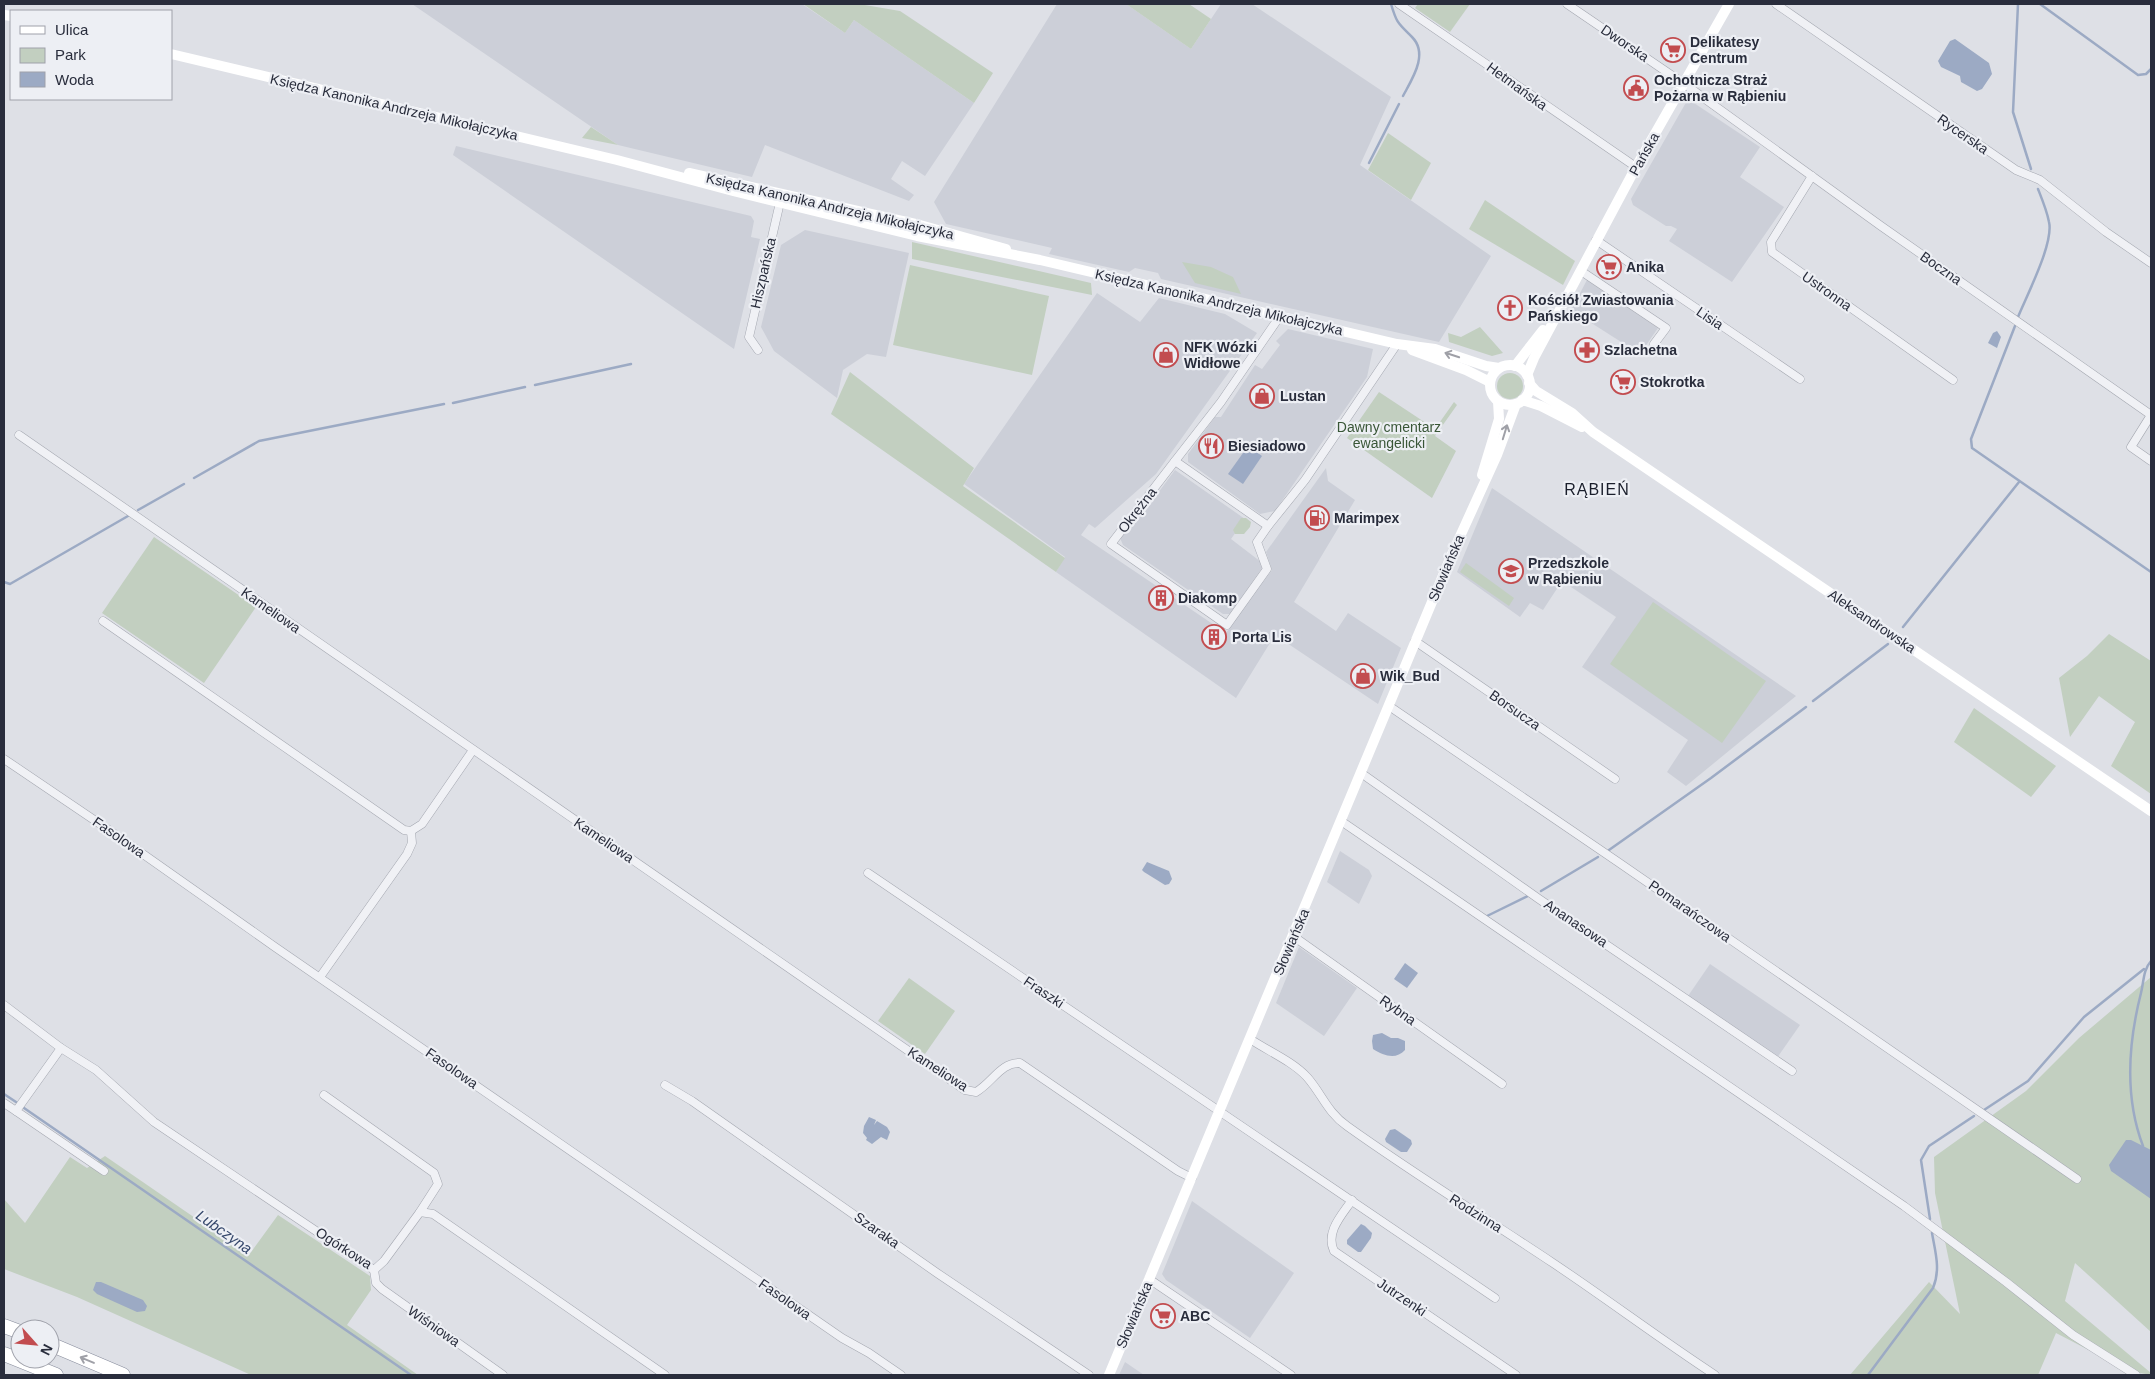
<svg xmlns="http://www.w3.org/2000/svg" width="2155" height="1379" font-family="Helvetica,sans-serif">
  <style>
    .built { fill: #cccfd8 }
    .green { fill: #c2cfc0 }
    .water { fill: #9caac4 }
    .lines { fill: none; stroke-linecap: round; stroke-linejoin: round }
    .stream { stroke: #9caac4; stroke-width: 2.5 }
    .street-casing { stroke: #a4a7b0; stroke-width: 9 }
    .highway-casing { stroke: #878c9c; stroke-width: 15 }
    .street { stroke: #f0f1f5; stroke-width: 8 }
    .secondary { stroke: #fff; stroke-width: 10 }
    .highway { stroke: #fff; stroke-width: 14 }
    .oneway { stroke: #9fa0a7 }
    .labels { text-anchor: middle; stroke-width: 4.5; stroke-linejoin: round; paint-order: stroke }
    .poi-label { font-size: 14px; font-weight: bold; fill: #292d3c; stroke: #edeff4; text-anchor: start }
    .street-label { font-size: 14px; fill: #292d3c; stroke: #edeff4 }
    .park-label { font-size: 14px; fill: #395637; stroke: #edeff4 }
    .water-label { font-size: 15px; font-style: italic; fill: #36486c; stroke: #edeff4 }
    .quarter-label { font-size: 16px; letter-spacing: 1px; fill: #1b1f2c; stroke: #edeff4 }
  </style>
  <rect width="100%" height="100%" fill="#dee0e6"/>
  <g class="built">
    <path d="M412,4H802L845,33L854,20L974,103L925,176L902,161L891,179L914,195L909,201L765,145L752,177L618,145Z"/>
    <path d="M1057,4H1126L1191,49L1221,4H1252L1391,97L1360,165L1491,256L1439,342L1161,279L1158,273L1135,268L1129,272L1049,254L1052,248L946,224L934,202Z"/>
    <path d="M1688,99L1760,147L1740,177L1784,207L1732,282L1669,241L1677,229L1671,226H1666L1633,205L1631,199Z"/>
    <path d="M456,146L751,216L754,221L751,237L760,239L734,349L453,155Z"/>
    <path d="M805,230L909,253L886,357L867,354L843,370L837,398L774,351L761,327L781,245Z"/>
    <path d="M1587,280L1658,328L1640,354L1571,310Z"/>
    <path d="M1097,293L1140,322L1159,298L1225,314L1257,333L1156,474L1095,528L1089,524L1081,535L1226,633L1272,570L1266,552L1326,468L1328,481L1355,500L1294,602L1336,631L1348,613L1401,648L1378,704L1275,635L1236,698L1056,572L1065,557L964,484Z"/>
    <path d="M1288,329L1373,349L1367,377L1275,511L1260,514L1188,462V454L1215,417H1221L1255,365L1262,369L1280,345L1276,341Z"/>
    <path d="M1175,470L1245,519L1231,539L1261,562L1262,568L1230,614H1223L1123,545L1120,538L1135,517L1141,516Z"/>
    <path d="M1492,488L1796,696L1686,786L1667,772L1688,740L1582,667L1616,617L1562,581L1543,610L1530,603L1520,617L1457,572Z"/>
    <path d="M1340,851L1369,870L1372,876L1359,904L1327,882Z"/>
    <path d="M1299,947L1357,988L1324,1036L1276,1003Z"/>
    <path d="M1710,964L1800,1025L1777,1058L1688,996Z"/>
    <path d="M1192,1201L1294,1273L1250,1338L1166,1280L1162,1274Z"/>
    <path d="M1125,1362L1144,1375H1119Z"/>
  </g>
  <g class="green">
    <path d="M803,4H859L900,11L993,73L974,103L854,20L845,33Z"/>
    <path d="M1126,4H1189L1211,19L1191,49Z"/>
    <path d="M1418,4H1470L1450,32L1415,8Z"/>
    <path d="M591,127L618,145L582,138Z"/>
    <path d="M1388,133L1431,163L1411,200L1368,170Z"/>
    <path d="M1485,200L1575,261L1563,285L1469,229Z"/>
    <path d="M912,242L1091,283L1092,295L912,259Z"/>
    <path d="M1182,262L1211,267L1233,277L1241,294L1195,283Z"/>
    <path d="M910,265L1049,296L1032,375L893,345Z"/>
    <path d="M1480,327L1503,353L1492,356L1449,342L1448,333L1461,337Z"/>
    <path d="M850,372L974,468L963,486L1065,558L1056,572L831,414Z"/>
    <circle cx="1510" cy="386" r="13"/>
    <path d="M1379,392L1435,429L1454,402L1457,405L1435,436L1456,451L1432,498L1347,438Z"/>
    <path d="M1241,518H1246L1251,522L1250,527L1244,534H1235L1233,530Z"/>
    <path d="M154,537L256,607L204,683L102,613Z"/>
    <path d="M1466,563L1514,598L1509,606L1460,572Z"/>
    <path d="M1653,602L1766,681L1722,743L1610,664Z"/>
    <path d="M2109,634L2151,661V794L2111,766L2135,722L2099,696L2070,737L2059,678L2087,656Z"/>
    <path d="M1974,708L2056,766L2031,797L1954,742Z"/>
    <path d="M2151,977V1332L2075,1263L2065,1301L2151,1373V1375L2129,1371L2056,1333L2038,1375H1850L1929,1282L1960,1314L1935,1193L1934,1157L2026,1091L2079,1038Z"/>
    <path d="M909,978L955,1011L925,1054L878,1021Z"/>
    <path d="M105,1156L249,1255L278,1215L370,1276L371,1290L347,1325L418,1375H251L77,1297L4,1269V1199L25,1223L70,1157L87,1168Z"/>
  </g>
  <g class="water">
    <path d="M1955,39L1989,63L1992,74L1982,89L1977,91L1961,82L1960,76L1941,67L1938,61L1950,41Z"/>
    <path d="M1997,331L2001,337L1997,348L1988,343L1993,333Z"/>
    <path d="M1248,446L1262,456L1243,484L1228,474Z"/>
    <path d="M1147,862L1169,871L1172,879L1169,884L1165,885L1144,872L1142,870Z"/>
    <path d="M1405,963L1418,973L1407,988L1394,979Z"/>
    <path d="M1382,1033L1391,1038H1398L1405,1041V1050C1396,1060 1384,1056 1373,1049L1372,1041L1373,1035Z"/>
    <path d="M869,1117L876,1120L874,1125L877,1121L887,1127L890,1132L887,1140L881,1137L872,1144L866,1140L867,1138L863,1133L864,1126Z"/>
    <path d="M1395,1129L1411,1140L1412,1144L1407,1152H1401L1386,1142L1385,1139L1390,1130Z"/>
    <path d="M2126,1140H2131L2151,1150V1199L2111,1171L2109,1165Z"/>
    <path d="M1361,1224L1365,1226L1372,1233L1371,1238L1361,1252H1358L1347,1244V1240Z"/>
    <path d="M96,1282H101L143,1300L147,1306L145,1311L137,1312L97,1294L93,1290Z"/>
  </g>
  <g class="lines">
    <g class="stream">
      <path d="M1391,4C1397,24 1398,23 1412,37C1429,54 1412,79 1403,96"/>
      <path d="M2018,4L2013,112L2031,169"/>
      <path d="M2040,4L2138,75L2146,74L2151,69"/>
      <path d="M1369,163L1399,104"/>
      <path d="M2018,317C2027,295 2054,243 2049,222C2047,211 2042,199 2038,189"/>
      <path d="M2015,326L1971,439L1972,448L2151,572"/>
      <path d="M535,385L631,364"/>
      <path d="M453,403L525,387"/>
      <path d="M194,478L259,441L444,404"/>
      <path d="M138,510L184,484"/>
      <path d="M4,582L10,584L128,516"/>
      <path d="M1903,627L2019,482"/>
      <path d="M1813,701L1888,644"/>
      <path d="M1609,850L1711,778L1806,707"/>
      <path d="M1541,891L1598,857"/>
      <path d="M1485,917L1528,896"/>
      <path d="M4,1094L16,1102"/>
      <path d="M24,1108L411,1375"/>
      <path d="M1984,1110L2028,1081L2084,1017L2144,969"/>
      <path d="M2143,1146C2124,1096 2128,1044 2141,993C2144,981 2143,970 2151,961"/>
      <path d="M1930,1219L1921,1160L1929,1146L1974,1116"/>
      <path d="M1868,1375L1933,1288C1941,1269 1935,1251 1932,1233"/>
    </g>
    <defs>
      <g id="street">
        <path d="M1399,4L1636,167"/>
        <path d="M1567,4L1683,83L1881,226L2151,415L2131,447L2151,461"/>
        <path d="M1776,4L2016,170L2040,180L2106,232L2151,263"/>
        <path d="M1812,176L1771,242L1772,252L1953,380"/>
        <path d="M1596,240L1800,379"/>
        <path d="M1581,271L1666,328L1654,344"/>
        <path d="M1280,316L1221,402L1175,461L1268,526L1305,480L1397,344"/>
        <path d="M758,350L749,337L781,198"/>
        <path d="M19,435L965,1090L976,1092C992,1083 1001,1062 1020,1063L1178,1171L1192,1178"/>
        <path d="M1175,461L1111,544L1227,625L1267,569L1257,542L1268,526"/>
        <path d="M103,621L404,830L411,831L422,824L473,750"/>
        <path d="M1415,641L1615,779"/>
        <path d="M1389,706L1618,862L2077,1179"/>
        <path d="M4,759L106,828L275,947L842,1338L869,1353L901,1375"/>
        <path d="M1361,773L1539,899L1792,1071"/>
        <path d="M1341,821L1904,1206L2006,1282L2073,1335L2136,1375"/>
        <path d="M868,873L1495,1298"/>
        <path d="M1293,936L1502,1084"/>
        <path d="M320,977L407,854L412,843L411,831"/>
        <path d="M4,1005L61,1048"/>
        <path d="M1250,1039C1268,1051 1292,1061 1307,1077C1322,1094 1327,1112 1347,1126C1414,1174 1484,1217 1553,1263C1607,1299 1660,1339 1715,1375"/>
        <path d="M665,1085L692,1101L937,1273L1089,1375"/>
        <path d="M324,1095L434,1173L438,1184L420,1212"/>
        <path d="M4,1103L16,1111"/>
        <path d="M104,1171L16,1111L61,1048L96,1070L154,1122L374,1270"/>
        <path d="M1352,1200C1342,1215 1325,1232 1334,1251L1516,1375"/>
        <path d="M374,1270L384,1261L420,1212L433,1214L665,1375"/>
        <path d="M374,1270L376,1283L382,1289L503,1375"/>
        <path d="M1149,1279L1291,1375"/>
      </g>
      <g id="highway">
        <path d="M4,1326L20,1332"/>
        <path d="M50,1344L123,1375"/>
        <path d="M4,1354L56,1375"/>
      </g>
    </defs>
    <use href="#street" class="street-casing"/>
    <use href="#highway" class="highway-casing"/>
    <use href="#street" class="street"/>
    <g class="secondary">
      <path d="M4,15L11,16"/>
      <path d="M171,54L617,160L733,191L917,236L1040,260L1397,344L1435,349L1486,366L1499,368"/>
      <path d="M689,173L920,225L1006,249"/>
      <path d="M1412,350L1466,370L1490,382"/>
      <circle cx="1510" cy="385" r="20"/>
      <path d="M1515,366L1543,330"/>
      <path d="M1527,375L1534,358L1636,167L1729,4"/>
      <path d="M1529,383L1536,391L1572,413L1593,432L2151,811"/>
      <path d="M1522,400L1541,406L1582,427"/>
      <path d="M1482,475L1499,419L1498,401"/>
      <path d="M1109,1375L1452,554L1497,455L1516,404"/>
    </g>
    <use href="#highway" class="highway"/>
  </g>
  <defs><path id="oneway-shaft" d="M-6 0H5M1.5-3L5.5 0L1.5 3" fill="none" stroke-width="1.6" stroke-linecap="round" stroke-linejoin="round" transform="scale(1.25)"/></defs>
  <g class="oneway">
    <use href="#oneway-shaft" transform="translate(1452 355) rotate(-162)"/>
    <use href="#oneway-shaft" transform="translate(1505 432) rotate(-73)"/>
    <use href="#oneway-shaft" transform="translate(87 1360) rotate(-157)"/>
  </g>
  <defs>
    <symbol id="supermarket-ring" viewBox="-11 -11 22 22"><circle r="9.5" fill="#edeff4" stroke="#c24c4f" stroke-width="1.5"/><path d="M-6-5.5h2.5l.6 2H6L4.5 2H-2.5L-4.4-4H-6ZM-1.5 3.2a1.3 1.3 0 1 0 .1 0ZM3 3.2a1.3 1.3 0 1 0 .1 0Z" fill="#c24c4f"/></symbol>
    <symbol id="civic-ring" viewBox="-11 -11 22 22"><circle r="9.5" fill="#edeff4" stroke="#c24c4f" stroke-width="1.5"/><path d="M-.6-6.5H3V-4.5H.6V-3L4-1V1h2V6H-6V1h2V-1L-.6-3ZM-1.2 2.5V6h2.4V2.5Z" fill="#c24c4f"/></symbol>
    <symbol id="church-ring" viewBox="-11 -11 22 22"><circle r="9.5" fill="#edeff4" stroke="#c24c4f" stroke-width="1.5"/><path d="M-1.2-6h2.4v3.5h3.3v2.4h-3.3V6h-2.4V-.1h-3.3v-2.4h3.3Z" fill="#c24c4f"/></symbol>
    <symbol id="pharmacy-ring" viewBox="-11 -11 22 22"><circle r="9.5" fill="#edeff4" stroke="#c24c4f" stroke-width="1.5"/><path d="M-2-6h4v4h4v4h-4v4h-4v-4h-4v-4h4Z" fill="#c24c4f"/></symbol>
    <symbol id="shop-ring" viewBox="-11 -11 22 22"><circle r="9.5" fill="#edeff4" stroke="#c24c4f" stroke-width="1.5"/><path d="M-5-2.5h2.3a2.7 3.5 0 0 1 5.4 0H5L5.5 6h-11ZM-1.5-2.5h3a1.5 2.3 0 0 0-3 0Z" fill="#c24c4f"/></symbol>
    <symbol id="restaurant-ring" viewBox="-11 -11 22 22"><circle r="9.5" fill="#edeff4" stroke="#c24c4f" stroke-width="1.5"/><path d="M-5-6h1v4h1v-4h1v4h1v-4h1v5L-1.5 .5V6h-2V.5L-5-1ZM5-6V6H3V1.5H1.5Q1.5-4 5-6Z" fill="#c24c4f"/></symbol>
    <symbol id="fuel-ring" viewBox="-11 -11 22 22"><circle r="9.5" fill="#edeff4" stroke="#c24c4f" stroke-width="1.5"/><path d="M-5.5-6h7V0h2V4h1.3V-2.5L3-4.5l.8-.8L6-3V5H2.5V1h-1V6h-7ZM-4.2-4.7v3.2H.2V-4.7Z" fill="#c24c4f"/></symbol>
    <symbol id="school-ring" viewBox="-11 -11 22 22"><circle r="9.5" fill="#edeff4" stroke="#c24c4f" stroke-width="1.5"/><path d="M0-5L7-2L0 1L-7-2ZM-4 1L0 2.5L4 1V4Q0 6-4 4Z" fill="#c24c4f"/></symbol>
    <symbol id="building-ring" viewBox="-11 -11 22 22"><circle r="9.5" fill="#edeff4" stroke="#c24c4f" stroke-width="1.5"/><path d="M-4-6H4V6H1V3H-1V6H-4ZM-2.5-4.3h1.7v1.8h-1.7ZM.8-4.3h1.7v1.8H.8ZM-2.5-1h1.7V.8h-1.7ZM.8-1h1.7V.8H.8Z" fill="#c24c4f"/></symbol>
  </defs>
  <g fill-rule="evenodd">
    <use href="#supermarket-ring" x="1659" y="36" width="28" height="28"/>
    <use href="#civic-ring" x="1622" y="74" width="28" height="28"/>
    <use href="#supermarket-ring" x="1595" y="253" width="28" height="28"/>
    <use href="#church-ring" x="1496" y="294" width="28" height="28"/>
    <use href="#pharmacy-ring" x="1573" y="336" width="28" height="28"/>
    <use href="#shop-ring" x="1152" y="341" width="28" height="28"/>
    <use href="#supermarket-ring" x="1609" y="368" width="28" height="28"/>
    <use href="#shop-ring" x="1248" y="382" width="28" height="28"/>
    <use href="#restaurant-ring" x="1197" y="432" width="28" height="28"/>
    <use href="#fuel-ring" x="1303" y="504" width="28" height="28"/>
    <use href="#school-ring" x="1497" y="557" width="28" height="28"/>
    <use href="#building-ring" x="1147" y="584" width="28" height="28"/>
    <use href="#building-ring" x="1200" y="623" width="28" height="28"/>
    <use href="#shop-ring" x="1349" y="662" width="28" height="28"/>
    <use href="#supermarket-ring" x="1149" y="1302" width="28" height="28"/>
  </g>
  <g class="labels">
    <g class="poi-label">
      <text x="1690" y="47">Delikatesy<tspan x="1690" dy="16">Centrum</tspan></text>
      <text x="1654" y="85">Ochotnicza Straż<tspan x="1654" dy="16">Pożarna w Rąbieniu</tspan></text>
      <text x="1626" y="272">Anika</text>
      <text x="1528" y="305">Kościół Zwiastowania<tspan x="1528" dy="16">Pańskiego</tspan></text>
      <text x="1184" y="352">NFK Wózki<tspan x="1184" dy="16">Widłowe</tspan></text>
      <text x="1604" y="355">Szlachetna</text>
      <text x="1640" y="387">Stokrotka</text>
      <text x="1280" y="401">Lustan</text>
      <text x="1228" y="451">Biesiadowo</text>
      <text x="1334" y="523">Marimpex</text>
      <text x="1528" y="568">Przedszkole<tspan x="1528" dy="16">w Rąbieniu</tspan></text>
      <text x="1178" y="603">Diakomp</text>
      <text x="1232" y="642">Porta Lis</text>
      <text x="1380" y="681">Wik_Bud</text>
      <text x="1180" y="1321">ABC</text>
    </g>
    <g class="street-label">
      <text transform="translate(1625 43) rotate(34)" y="5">Dworska</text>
      <text transform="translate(1517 86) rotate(36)" y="5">Hetmańska</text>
      <text transform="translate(394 107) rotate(13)" y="5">Księdza Kanonika Andrzeja Mikołajczyka</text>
      <text transform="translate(1963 134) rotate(35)" y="5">Rycerska</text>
      <text transform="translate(1644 154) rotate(-61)" y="5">Pańska</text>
      <text transform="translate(830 206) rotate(13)" y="5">Księdza Kanonika Andrzeja Mikołajczyka</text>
      <text transform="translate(1941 268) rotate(35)" y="5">Boczna</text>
      <text transform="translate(763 273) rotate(-77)" y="5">Hiszpańska</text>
      <text transform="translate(1827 291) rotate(35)" y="5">Ustronna</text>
      <text transform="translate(1219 302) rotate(13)" y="5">Księdza Kanonika Andrzeja Mikołajczyka</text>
      <text transform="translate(1710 318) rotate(34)" y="5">Lisia</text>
      <text transform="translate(1137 510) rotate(-52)" y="5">Okrężna</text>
      <text transform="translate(1446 568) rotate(-67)" y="5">Słowiańska</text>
      <text transform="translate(271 610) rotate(35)" y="5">Kameliowa</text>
      <text transform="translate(1872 621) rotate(34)" y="5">Aleksandrowska</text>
      <text transform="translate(1515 710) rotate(35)" y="5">Borsucza</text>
      <text transform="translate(119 837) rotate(35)" y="5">Fasolowa</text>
      <text transform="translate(604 840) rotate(34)" y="5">Kameliowa</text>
      <text transform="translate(1690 911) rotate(35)" y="5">Pomarańczowa</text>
      <text transform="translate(1576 923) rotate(34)" y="5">Ananasowa</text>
      <text transform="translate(1291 942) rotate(-67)" y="5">Słowiańska</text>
      <text transform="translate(1044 992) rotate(34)" y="5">Fraszki</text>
      <text transform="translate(1398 1010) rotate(35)" y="5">Rybna</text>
      <text transform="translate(452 1068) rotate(35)" y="5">Fasolowa</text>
      <text transform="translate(938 1069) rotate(33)" y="5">Kameliowa</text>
      <text transform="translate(1476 1213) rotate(32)" y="5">Rodzinna</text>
      <text transform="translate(877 1230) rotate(35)" y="5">Szaraka</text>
      <text transform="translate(344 1248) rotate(33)" y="5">Ogórkowa</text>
      <text transform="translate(1402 1297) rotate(34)" y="5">Jutrzenki</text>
      <text transform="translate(785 1299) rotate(35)" y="5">Fasolowa</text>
      <text transform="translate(1134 1315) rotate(-67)" y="5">Słowiańska</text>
      <text transform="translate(434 1326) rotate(35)" y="5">Wiśniowa</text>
    </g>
    <g class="park-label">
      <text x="1389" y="432">Dawny cmentarz<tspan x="1389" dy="16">ewangelicki</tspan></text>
    </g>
    <g class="water-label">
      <text transform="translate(224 1232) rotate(35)" y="5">Lubczyna</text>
    </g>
    <g class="quarter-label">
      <text x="1597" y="495">RĄBIEŃ</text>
    </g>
  </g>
  <rect width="2155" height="1379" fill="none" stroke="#292d3c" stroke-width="10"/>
  <rect x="10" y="10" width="162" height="90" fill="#edeff4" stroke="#9fa1aa"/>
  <rect x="20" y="26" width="25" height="8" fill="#ffffff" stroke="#9fa1aa"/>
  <text x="55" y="35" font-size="15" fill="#292d3c">Ulica</text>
  <rect x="20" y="48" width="25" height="15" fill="#c2cfc0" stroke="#9fa1aa"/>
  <text x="55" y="60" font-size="15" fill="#292d3c">Park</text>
  <rect x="20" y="72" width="25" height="15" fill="#9caac4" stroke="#9fa1aa"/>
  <text x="55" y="85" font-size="15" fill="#292d3c">Woda</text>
  <g transform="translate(35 1344) rotate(117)"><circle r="24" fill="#edeff4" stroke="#9fa1aa"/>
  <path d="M0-4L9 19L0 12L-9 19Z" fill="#c24c4f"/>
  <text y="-8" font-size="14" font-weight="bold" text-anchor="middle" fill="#292d3c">N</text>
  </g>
</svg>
